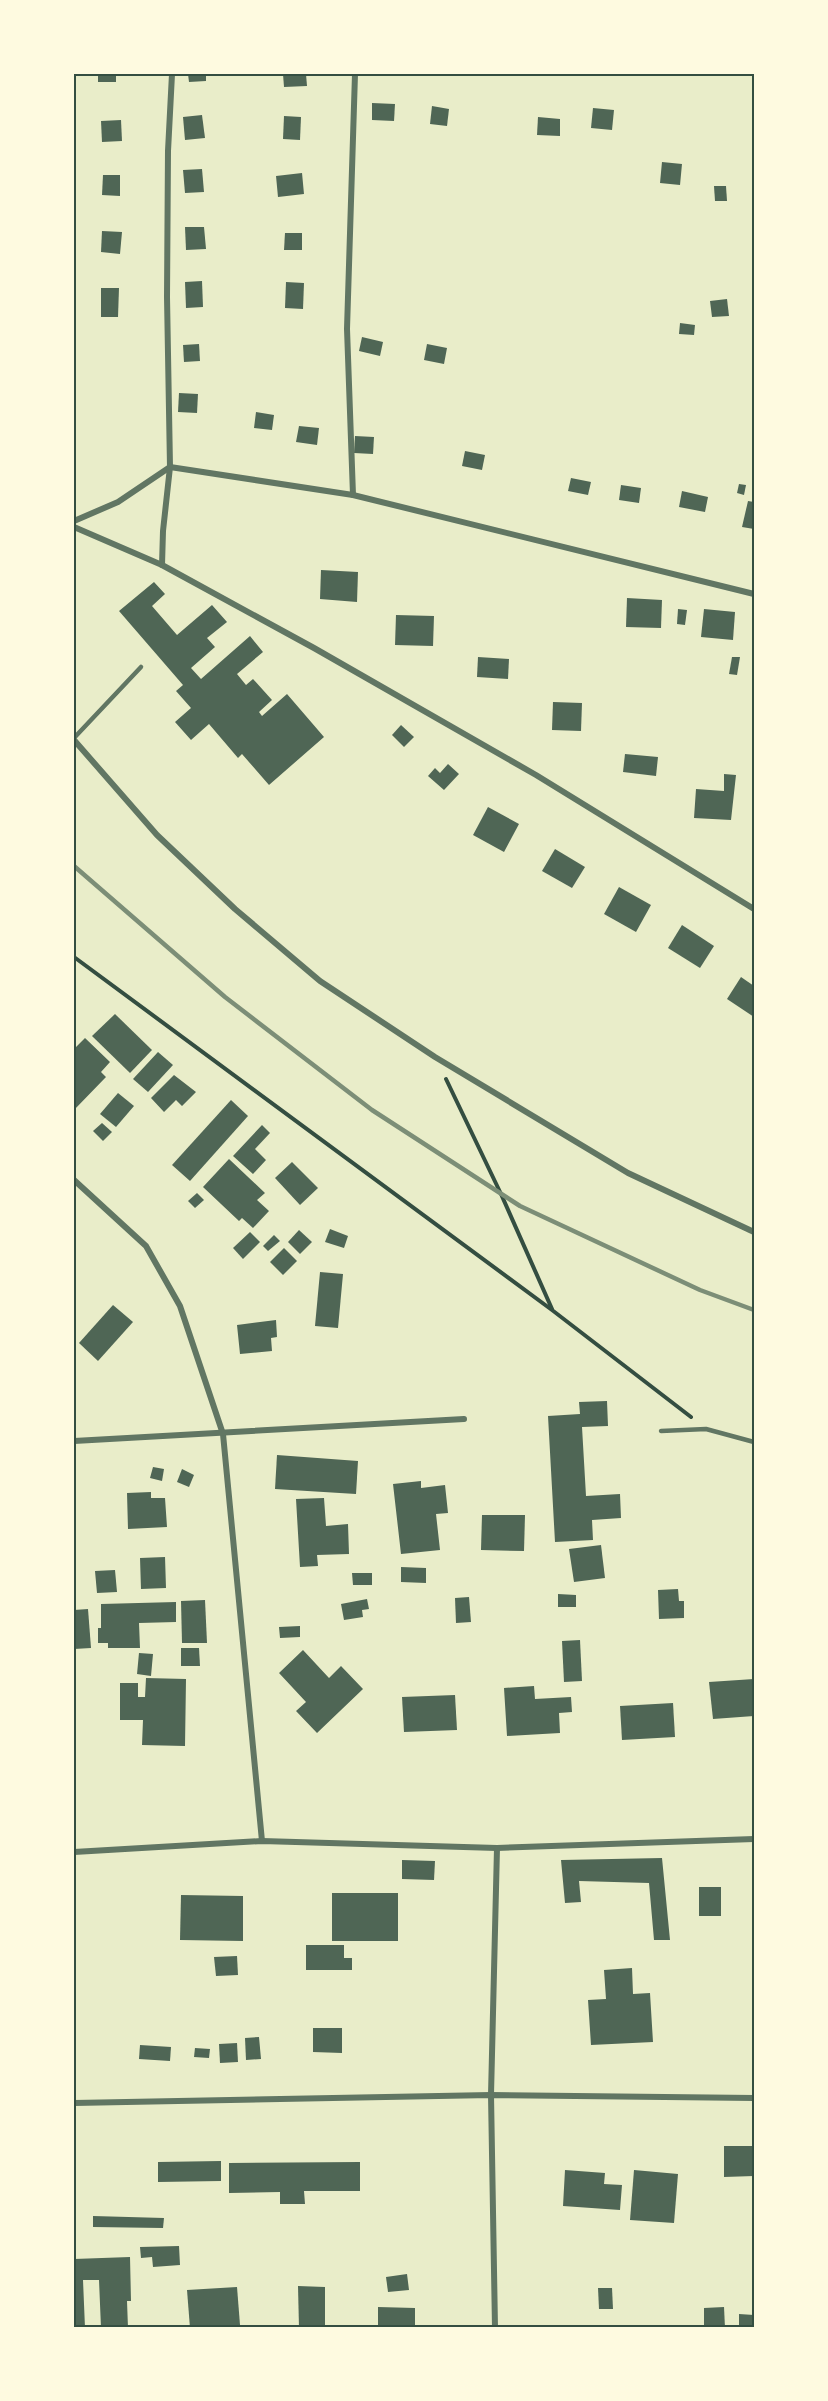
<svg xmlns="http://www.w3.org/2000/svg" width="828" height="2401" font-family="Inter,sans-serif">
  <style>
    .building { fill: #4f6655 }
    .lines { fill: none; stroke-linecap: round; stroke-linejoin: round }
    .path { stroke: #344e41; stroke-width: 4 }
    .service { stroke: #617663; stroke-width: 4.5 }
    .minor { stroke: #617663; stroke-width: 6 }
    .rail { stroke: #7c8e77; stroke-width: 4.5 }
    .neatline { fill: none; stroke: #344e41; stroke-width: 2 }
  </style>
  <rect width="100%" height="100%" fill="#e9edc9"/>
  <g class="building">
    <rect x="98" y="74" width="18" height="8"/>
    <path d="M188,74H206V81L189,82Z"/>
    <path d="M283,74H306L307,86L284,87Z"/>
    <path d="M372,103L395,104L394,121L372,120Z"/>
    <path d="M432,106L449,109L447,126L430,124Z"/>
    <path d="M593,108L614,110L612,130L591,128Z"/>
    <path d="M202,115L205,138L185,140L183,117Z"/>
    <path d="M284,116L301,117L300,140L283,139Z"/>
    <path d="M538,117L560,119V136L537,135Z"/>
    <path d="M121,120L122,141L102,142L101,121Z"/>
    <path d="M662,162L682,164L680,185L660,183Z"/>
    <path d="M202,169L204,192L185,193L183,170Z"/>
    <path d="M302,173L304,194L278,197L276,176Z"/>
    <path d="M103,175H120V196L102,195Z"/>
    <path d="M714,186H726L727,201H715Z"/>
    <path d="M185,227H204L206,249L186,250Z"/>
    <path d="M102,231L122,232L120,254L101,252Z"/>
    <path d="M285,233H302V250H284Z"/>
    <path d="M202,281L203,307L186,308L185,282Z"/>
    <path d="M286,282L304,283L303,309L285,308Z"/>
    <path d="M101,288H119L118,317H101Z"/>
    <path d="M727,299L729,316L712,317L710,301Z"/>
    <path d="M680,323L695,325L694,335L679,334Z"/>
    <path d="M362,337L383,342L380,356L359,351Z"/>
    <path d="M199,344L200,361L184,362L183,345Z"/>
    <path d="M427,344L447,348L444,364L424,360Z"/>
    <path d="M179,393L198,394L197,413L178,412Z"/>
    <path d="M256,412L274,415L272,430L254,428Z"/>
    <path d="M299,426L319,428L317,445L296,442Z"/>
    <path d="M355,436L374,437L373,454L354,453Z"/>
    <path d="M465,451L485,455L482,470L462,466Z"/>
    <path d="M571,478L591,482L588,495L568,491Z"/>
    <path d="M739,484L746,485L744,495L737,493Z"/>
    <path d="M621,485L641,488L639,503L619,500Z"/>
    <path d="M682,491L708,497L705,512L679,507Z"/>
    <path d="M748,501L754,502V529L742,527Z"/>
    <path d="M321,570L358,572L357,602L320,599Z"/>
    <path d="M154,582L165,594L152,606L177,635L212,605L227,622L207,638L215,647L191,668L201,679L250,636L263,652L237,674L246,685L253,679L272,700L259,712L262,716L287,694L324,737L269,785L242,754L238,758L209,724L191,740L175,722L191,708L176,691L183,685L119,611Z"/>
    <path d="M627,598L662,600L661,628L626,627Z"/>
    <path d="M678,609L687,610L685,625L677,624Z"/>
    <path d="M704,609L735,612L733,640L701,637Z"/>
    <path d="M396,615L434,616L433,646L395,645Z"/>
    <path d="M478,657L509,659L508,679L477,677Z"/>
    <path d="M732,657H740L737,675L729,674Z"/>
    <path d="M553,702L582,703L581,731L552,730Z"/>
    <path d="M401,725L414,737L404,747L392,735Z"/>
    <path d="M625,754L658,757L656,776L623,772Z"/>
    <path d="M448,764L459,774L444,790L428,776L435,768L440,773Z"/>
    <path d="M724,774L736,775L731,820L694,818L696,789L724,791Z"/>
    <path d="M488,807L519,824L504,852L473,835Z"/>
    <path d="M555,849L585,867L572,888L542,871Z"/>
    <path d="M619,887L651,905L636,932L604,914Z"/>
    <path d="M682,925L714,946L700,968L668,948Z"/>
    <path d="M741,977L754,986V1017L727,999Z"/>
    <path d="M115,1014L152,1050L130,1073L92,1036Z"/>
    <path d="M85,1038L110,1062L101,1072L106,1077L74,1110V1049Z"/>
    <path d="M158,1052L173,1065L148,1092L133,1079Z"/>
    <path d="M174,1075L196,1092L182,1106L176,1100L164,1112L151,1098Z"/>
    <path d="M118,1093L134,1106L116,1127L100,1114Z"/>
    <path d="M231,1100L248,1116L190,1181L172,1165Z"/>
    <path d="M102,1123L112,1132L103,1141L93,1131Z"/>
    <path d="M262,1125L270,1133L255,1149L266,1160L253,1174L233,1156Z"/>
    <path d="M229,1159L265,1193L257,1200L269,1211L253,1228L242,1218L239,1221L203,1187Z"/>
    <path d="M292,1162L318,1188L300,1205L275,1178Z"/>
    <path d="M197,1193L204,1200L195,1208L188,1201Z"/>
    <path d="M330,1229L348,1236L344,1248L325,1242Z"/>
    <path d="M299,1230L312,1242L300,1254L288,1242Z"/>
    <path d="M250,1232L260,1242L243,1259L233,1248Z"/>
    <path d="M274,1235L280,1241L268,1251L263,1246Z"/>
    <path d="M284,1248L297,1261L283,1275L270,1262Z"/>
    <path d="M320,1272L343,1274L338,1328L315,1326Z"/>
    <path d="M113,1305L133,1322L98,1361L79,1343Z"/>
    <path d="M276,1320L277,1337L271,1338L272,1351L240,1354L237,1325Z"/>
    <path d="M607,1401L608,1426L582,1427L586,1496L620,1494L621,1518L592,1520L593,1540L555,1542L548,1416L580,1414L579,1402Z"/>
    <path d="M277,1455L358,1461L356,1494L275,1489Z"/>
    <path d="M153,1467L164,1469L162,1481L150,1478Z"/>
    <path d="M182,1469L194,1475L189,1487L177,1482Z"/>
    <path d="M421,1481V1488L445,1485L448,1513L436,1514L440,1550L401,1554L393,1484Z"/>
    <path d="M151,1492V1498H165L167,1527L128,1529L127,1493Z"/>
    <path d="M324,1498L326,1526L348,1524L349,1554L317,1555L318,1566L300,1567L296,1499Z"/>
    <path d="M482,1515H525L524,1551L481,1550Z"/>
    <path d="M601,1545L605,1578L574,1582L569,1549Z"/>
    <path d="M165,1557L166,1588L141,1589L140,1558Z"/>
    <path d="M401,1567L426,1568V1583L401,1582Z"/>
    <path d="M115,1570L117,1592L97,1593L95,1571Z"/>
    <path d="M352,1573H372V1585H353Z"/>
    <path d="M678,1589L679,1601H684V1618L659,1619L658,1590Z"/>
    <path d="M558,1594L576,1595V1607H558Z"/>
    <path d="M469,1597L471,1622L456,1623L455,1598Z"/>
    <path d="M367,1599L369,1609L362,1610L363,1617L344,1620L341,1604Z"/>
    <path d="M205,1600L207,1643H182L181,1601Z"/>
    <path d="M176,1602V1622L139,1623L140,1648H108V1643H98V1628H101V1604Z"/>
    <path d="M88,1609L91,1648L74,1649V1610Z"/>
    <path d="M300,1626V1637L280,1638L279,1627Z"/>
    <path d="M580,1640L582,1681L564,1682L562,1641Z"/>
    <path d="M181,1648H199L200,1666H181Z"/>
    <path d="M303,1650L329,1678L341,1666L363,1689L317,1733L296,1711L306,1702L279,1673Z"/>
    <path d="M139,1653L153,1654L151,1676L137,1674Z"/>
    <path d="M146,1678L186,1679L185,1746L142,1745L143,1720H120V1683H138V1697H145Z"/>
    <path d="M754,1679V1716L713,1719L709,1682Z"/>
    <path d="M534,1686L535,1699L571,1697L572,1712L559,1713L560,1733L507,1736L504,1688Z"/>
    <path d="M455,1695L457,1730L404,1732L402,1697Z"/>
    <path d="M673,1703L675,1737L622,1740L620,1706Z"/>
    <path d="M662,1858L670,1940H654L649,1883L579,1881L581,1902L565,1903L561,1860Z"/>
    <path d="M402,1860L435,1861L434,1880L402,1879Z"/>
    <rect x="699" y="1887" width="22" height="29"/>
    <rect x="332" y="1893" width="66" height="48"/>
    <path d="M181,1895L243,1896V1941L180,1940Z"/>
    <path d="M306,1945H344V1958H352V1970H306Z"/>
    <path d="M237,1956L238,1975L216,1976L214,1957Z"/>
    <path d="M632,1968L633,1994L650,1993L653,2042L591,2045L588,2000L606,1999L604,1970Z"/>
    <path d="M313,2028H342V2053L313,2052Z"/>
    <path d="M259,2037L261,2059L246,2060L245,2038Z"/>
    <path d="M237,2043L238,2062L220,2063L219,2044Z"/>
    <path d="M140,2045L171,2047L170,2061L139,2059Z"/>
    <path d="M195,2048L210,2049L209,2058L194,2057Z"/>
    <path d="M724,2146H754V2176L724,2177Z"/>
    <path d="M221,2161V2181L158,2182V2162Z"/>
    <path d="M360,2162V2191H304L305,2204H280V2192L229,2193V2163Z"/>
    <path d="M565,2170L605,2173L604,2184L622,2185L620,2210L563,2206Z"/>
    <path d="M634,2170L678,2174L674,2223L630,2220Z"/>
    <path d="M93,2216L164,2218L163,2228L93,2227Z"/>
    <path d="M179,2246L180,2265L153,2267L152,2257L141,2258L140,2247Z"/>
    <path d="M130,2257L131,2301H127L128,2328H101L99,2280H83L85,2328H74V2259Z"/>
    <path d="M407,2274L409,2290L388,2292L386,2277Z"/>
    <path d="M298,2286L325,2287V2328H299Z"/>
    <path d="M237,2287L240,2325L190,2328L187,2290Z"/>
    <path d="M598,2288H612L613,2309H599Z"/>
    <path d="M378,2307L415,2308V2328H378Z"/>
    <path d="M724,2307L725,2328H704V2308Z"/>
    <path d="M739,2314L754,2315V2328H739Z"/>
  </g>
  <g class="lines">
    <g class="path">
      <path d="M74,957L552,1310L691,1417"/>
      <path d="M446,1079L501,1194L552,1309"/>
    </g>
    <g class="service">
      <path d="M74,738L141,667"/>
      <path d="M661,1431L706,1429L754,1442"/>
    </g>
    <g class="minor">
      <path d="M353,495L347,329L355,74"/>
      <path d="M74,521L118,502L170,467L353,495L754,594"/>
      <path d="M74,527L162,565L314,648L536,775L754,909"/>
      <path d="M162,565L163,531L170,467L167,297L168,151L172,74"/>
      <path d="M74,740L157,835L235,909L320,981L435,1057L628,1173L754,1232"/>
      <path d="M74,1180L146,1246L180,1306L223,1434L262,1841"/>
      <path d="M74,1441L464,1419"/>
      <path d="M74,1852L262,1841L497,1848L754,1839"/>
      <path d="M74,2103L491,2095L754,2098"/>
      <path d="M495,2328L491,2095L497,1848"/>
    </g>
    <path class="rail" d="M74,866L225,997L372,1110L520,1206L700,1290L754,1310"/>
  </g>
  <rect width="828" height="2401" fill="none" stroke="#fefae0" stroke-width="150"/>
  <rect x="75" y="75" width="678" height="2251" class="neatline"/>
</svg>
